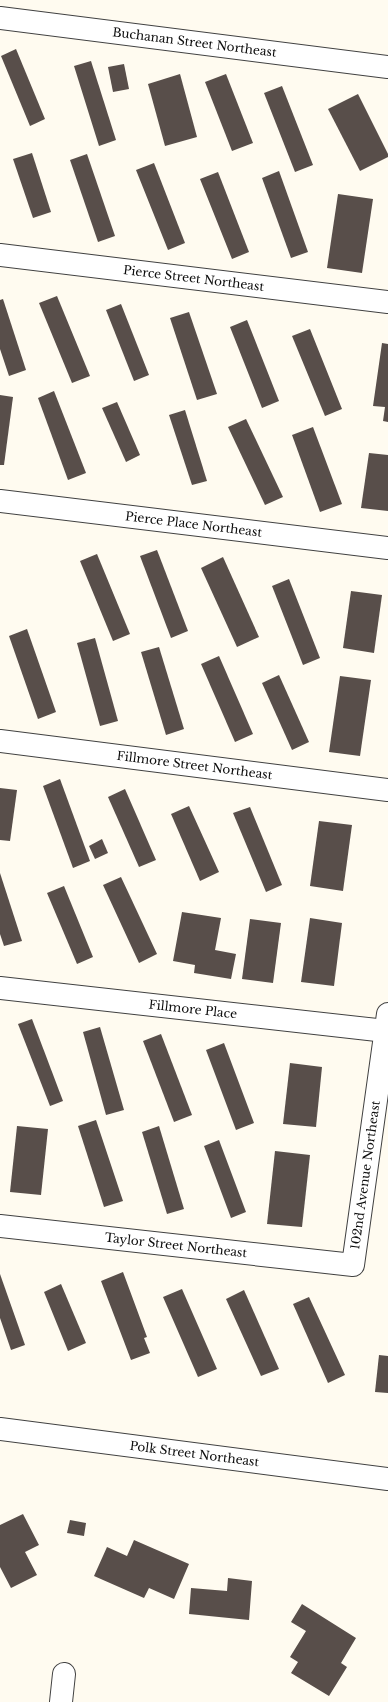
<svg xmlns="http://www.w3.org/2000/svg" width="388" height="1702" font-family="'Libre Baskerville',serif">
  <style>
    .building { fill: #584e4a }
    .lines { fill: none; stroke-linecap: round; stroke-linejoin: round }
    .minor-casing { stroke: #414141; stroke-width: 24 }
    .tertiary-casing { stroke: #414141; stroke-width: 24 }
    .minor { stroke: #fff; stroke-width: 22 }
    .tertiary { stroke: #fff; stroke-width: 22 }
    .labels { text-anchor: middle; stroke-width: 4; stroke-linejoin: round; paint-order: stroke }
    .street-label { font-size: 12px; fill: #0e0e0e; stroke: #fff }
  </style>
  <rect width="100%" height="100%" fill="#fffbf0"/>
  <g class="building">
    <path d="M16,49L45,119L30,126L1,56Z"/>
    <path d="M91,61L116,140L99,146L74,66Z"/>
    <path d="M124,64L129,89L113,92L108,67Z"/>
    <path d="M180,74L197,137L165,146L148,84Z"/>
    <path d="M226,74L253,143L232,151L205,82Z"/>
    <path d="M282,86L313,165L295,172L264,93Z"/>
    <path d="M358,94L388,154V157L360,171L328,109Z"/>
    <path d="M32,153L51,212L33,218L13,159Z"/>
    <path d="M87,154L115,236L98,242L70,160Z"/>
    <path d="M154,163L185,243L168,250L136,170Z"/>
    <path d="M279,171L308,252L291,258L262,178Z"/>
    <path d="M218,172L249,252L232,259L200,179Z"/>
    <path d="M338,194L373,199L362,273L327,268Z"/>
    <path d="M57,296L90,376L72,383L39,303Z"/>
    <path d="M3,299L26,370L9,376L0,349V300Z"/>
    <path d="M121,304L149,375L134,381L106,310Z"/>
    <path d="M189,312L217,394L197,400L170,318Z"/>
    <path d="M247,320L279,401L262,408L230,327Z"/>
    <path d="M310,329L342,409L325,416L292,336Z"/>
    <path d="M382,343L388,344V422L383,421L385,407L373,406Z"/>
    <path d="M54,391L86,473L68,480L38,398Z"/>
    <path d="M0,395L13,397L4,465H0Z"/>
    <path d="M117,402L140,455L126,462L102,408Z"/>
    <path d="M185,410L207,481L192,485L169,415Z"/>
    <path d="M246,419L283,497L265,505L228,427Z"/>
    <path d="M313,427L342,504L320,512L292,435Z"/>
    <path d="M369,453L388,455V511L361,508Z"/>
    <path d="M157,550L188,631L171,638L140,556Z"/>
    <path d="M97,554L130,634L113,641L80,561Z"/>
    <path d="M223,557L259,637L237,647L201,568Z"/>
    <path d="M289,579L320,658L303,665L272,586Z"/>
    <path d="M351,591L382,595L374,653L343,648Z"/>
    <path d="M27,629L56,712L38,719L9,636Z"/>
    <path d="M95,638L118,721L100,726L77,643Z"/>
    <path d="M159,647L184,729L166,735L141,652Z"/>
    <path d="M219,656L253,734L235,742L201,664Z"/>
    <path d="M279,675L309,742L292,750L262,683Z"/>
    <path d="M340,676L371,680L360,756L329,752Z"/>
    <path d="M60,779L90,861L73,868L43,786Z"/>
    <path d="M0,788L17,790L10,841L0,840Z"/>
    <path d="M125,789L156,860L139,867L108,797Z"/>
    <path d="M189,806L219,872L200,881L171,814Z"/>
    <path d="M250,807L282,885L266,892L233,813Z"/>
    <path d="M319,821L352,825L343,891L310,886Z"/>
    <path d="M102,839L108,853L95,859L89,846Z"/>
    <path d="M0,873L22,941L4,946L0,934Z"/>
    <path d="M121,877L157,954L139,963L103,885Z"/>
    <path d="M64,886L93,957L77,964L47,893Z"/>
    <path d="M182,912L221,918L215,950L236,954L231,979L194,973L195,965L173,961Z"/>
    <path d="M310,918L342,923L334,986L301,982Z"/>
    <path d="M250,919L281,923L273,983L242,979Z"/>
    <path d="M32,1019L63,1101L50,1106L18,1024Z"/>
    <path d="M100,1027L124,1110L106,1115L83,1032Z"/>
    <path d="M161,1034L192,1115L174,1122L143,1041Z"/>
    <path d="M224,1043L254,1123L236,1130L206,1050Z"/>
    <path d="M290,1063L322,1067L316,1127L283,1124Z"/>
    <path d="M96,1120L123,1201L104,1207L78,1126Z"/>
    <path d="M17,1126L48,1129L41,1195L10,1192Z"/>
    <path d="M159,1126L184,1209L167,1214L142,1132Z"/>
    <path d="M219,1140L246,1212L231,1218L204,1146Z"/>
    <path d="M275,1151L310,1155L302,1227L267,1224Z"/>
    <path d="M123,1272L147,1337L144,1338L150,1353L131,1360L101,1281Z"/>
    <path d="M0,1274L25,1345L11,1350L0,1318Z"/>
    <path d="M61,1284L86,1343L68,1351L44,1292Z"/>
    <path d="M182,1289L217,1369L198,1377L163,1297Z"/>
    <path d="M244,1290L279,1369L261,1376L226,1299Z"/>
    <path d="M309,1297L345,1375L328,1383L293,1304Z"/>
    <path d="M379,1355L388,1356V1393L375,1392Z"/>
    <path d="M23,1514L39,1545L25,1552L37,1575L11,1588L0,1567V1525Z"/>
    <path d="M70,1520L86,1523L84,1536L67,1533Z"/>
    <path d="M134,1540L189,1564L174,1599L149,1588L144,1598L94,1576L107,1547L127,1556Z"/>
    <path d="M228,1578L252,1581L249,1620L189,1614L191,1588L227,1591Z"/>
    <path d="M302,1604L356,1638L341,1663L347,1667L329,1696L291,1673L298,1662L290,1657L306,1631L291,1622Z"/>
  </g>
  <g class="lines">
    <defs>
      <g id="minor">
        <path id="s1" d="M0,18L388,67"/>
        <path id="s2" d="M0,255L388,302"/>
        <path id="s3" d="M0,501L388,548"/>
        <path id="s4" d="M0,741L388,790"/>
        <path id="s5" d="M0,988L386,1031"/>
        <path id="s6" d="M0,1226L353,1265L388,1014"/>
        <path d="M61,1702L64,1674"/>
      </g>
      <g id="tertiary">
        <path id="s7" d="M0,1429L388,1479"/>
      </g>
    </defs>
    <use href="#minor" class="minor-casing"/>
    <use href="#tertiary" class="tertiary-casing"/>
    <use href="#minor" class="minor"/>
    <use href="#tertiary" class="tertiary"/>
  </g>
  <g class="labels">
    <g class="street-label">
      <text dy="4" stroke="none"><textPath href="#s1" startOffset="196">Buchanan Street Northeast</textPath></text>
      <text dy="4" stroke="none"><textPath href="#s2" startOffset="195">Pierce Street Northeast</textPath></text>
      <text dy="4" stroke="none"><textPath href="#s3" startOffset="195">Pierce Place Northeast</textPath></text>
      <text dy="4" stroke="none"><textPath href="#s4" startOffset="196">Fillmore Street Northeast</textPath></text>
      <text dy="4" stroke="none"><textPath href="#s5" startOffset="194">Fillmore Place</textPath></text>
      <text dy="4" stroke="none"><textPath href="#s6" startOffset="446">102nd Avenue Northeast</textPath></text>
      <text dy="4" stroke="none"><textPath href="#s6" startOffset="177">Taylor Street Northeast</textPath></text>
      <text dy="4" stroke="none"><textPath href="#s7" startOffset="196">Polk Street Northeast</textPath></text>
    </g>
  </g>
</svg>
